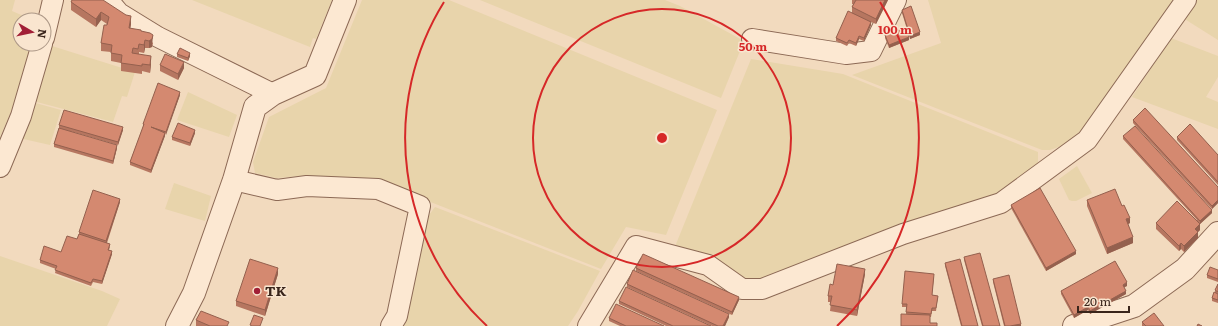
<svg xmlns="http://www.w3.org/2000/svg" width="1218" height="326" font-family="Literata,serif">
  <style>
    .farmland { fill: #e8d4ab }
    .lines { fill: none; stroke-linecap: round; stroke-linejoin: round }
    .minor-casing { stroke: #8c6955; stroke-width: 22 }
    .tertiary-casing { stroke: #8c6955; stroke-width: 24 }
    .minor { stroke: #fce8d2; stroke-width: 20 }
    .tertiary { stroke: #fce8d2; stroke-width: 22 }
    .wall { fill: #b67660 }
    .shaded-wall { fill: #94604e }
    .building { fill: #d48970; stroke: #94604e }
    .ring { fill: none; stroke: #d62828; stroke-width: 2 }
    .poi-dot { fill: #a11f36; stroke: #f9e5cf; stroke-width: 1.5 }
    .labels { text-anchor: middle; stroke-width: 3; stroke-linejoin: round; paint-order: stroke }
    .poi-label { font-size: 14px; font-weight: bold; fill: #3a251b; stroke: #f9e5cf; text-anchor: start }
    .centre { fill: #d62828; stroke: #f9e5cf; stroke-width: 2 }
    .ring-label { font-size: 12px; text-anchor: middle; font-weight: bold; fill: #d62828; stroke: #f9e5cf; stroke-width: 3; stroke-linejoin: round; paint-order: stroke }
  </style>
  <rect width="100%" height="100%" fill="#f2dabe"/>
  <g class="farmland">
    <path d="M0,0H15L12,11L33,20H20V44H31L12,109L0,137Z"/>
    <path d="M192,0H332L316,39L313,38L310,47Z"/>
    <path d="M362,0H449L717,110L666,235L626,227L601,269L377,181L301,176L276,178L255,173L253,162L269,117L326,88Z"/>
    <path d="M480,0H665L680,6L744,41L721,98Z"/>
    <path d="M928,0H1176L1083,129L1064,145L1050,150H1042L852,75L941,43Z"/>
    <path d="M1196,0H1218V40L1183,18Z"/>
    <path d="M1171,38L1218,56V77L1206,97L1218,102V129L1132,97Z"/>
    <path d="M52,46L135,72L127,97L122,96L113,122L33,101Z"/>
    <path d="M751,59L843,74L1038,152V165L1001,194L760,281L748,283L674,249Z"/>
    <path d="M188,92L237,115L229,137L177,120Z"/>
    <path d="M32,102L61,110L50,145L19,138Z"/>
    <path d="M1077,166L1092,193L1076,201H1072L1069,200L1059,179Z"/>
    <path d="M174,183L211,196L205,221L165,209Z"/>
    <path d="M435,207L600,271L578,311L568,326H401L426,219Z"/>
    <path d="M0,256L102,291L120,299L107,326H0Z"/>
  </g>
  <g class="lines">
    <defs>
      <g id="minor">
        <path d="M108,0L119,13L158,37L273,94"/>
        <path d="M44,38L53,0"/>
        <path d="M752,39L846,54L871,51L896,0"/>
        <path d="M0,167L21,116L42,44"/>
        <path d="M234,180L277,190L307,186L378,189L420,206L397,316L391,326"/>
        <path d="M588,326L636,246L708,265L742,289H762L903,234L1001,203L1087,140L1186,0"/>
      </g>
      <g id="tertiary">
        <path d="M177,326L194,293L234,180L255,107L273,94L315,75L345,0"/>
        <path d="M1074,326L1134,306L1185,269L1218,233"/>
      </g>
    </defs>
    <use href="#minor" class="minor-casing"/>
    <use href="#tertiary" class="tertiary-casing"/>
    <use href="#minor" class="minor"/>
    <use href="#tertiary" class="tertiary"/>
  </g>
  <g class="wall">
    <path d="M72,0L131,24L130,29L141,31L153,43L152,47L149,48H145L144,53L139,52V54L151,64L150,73L142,71V74L121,71V63L111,61V52L101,51V43L107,24L101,20L96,27L71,10V2Z"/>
    <path d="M852,0H888L876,24L871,22V25L864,41L859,39L856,46L849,43L847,46L836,41V38L852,13V7L853,4H852Z"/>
    <path d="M902,10L920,35L910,39L902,13Z"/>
    <path d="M885,35L909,40L889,48L885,38Z"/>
    <path d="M177,54L190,56L188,61L177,57Z"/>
    <path d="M160,65L184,68L178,80L160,71Z"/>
    <path d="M180,95L151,173L130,165V162L143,127V124Z"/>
    <path d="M1133,120L1218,187V203L1212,209L1133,123Z"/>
    <path d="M59,125L123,130L118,145L70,131L117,148L113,164L54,147V144L59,128Z"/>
    <path d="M195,133L190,146L172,140V137Z"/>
    <path d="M1123,136L1212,213L1200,224V230L1198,232V238L1184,252L1181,249L1179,251L1156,229V223L1197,220L1123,139Z"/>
    <path d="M1177,137L1218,155V185L1177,140Z"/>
    <path d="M1087,200L1122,206L1130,223L1128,224L1133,243L1107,254L1087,206Z"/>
    <path d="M120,202L107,243L110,247L109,250L112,254L102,284L93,282L91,286L55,273L56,269L40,263V260L61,252L77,239L79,234V232Z"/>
    <path d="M1011,205L1076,254L1046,271L1011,208Z"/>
    <path d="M964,257L1000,326H982L964,260Z"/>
    <path d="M945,263L978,326H961L945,266Z"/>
    <path d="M636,268L739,300L732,315L636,271Z"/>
    <path d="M1218,270V282L1207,278V275Z"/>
    <path d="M278,274L265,316L236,306V301Z"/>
    <path d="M865,274L857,316L830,311L831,302H828V296L833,285Z"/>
    <path d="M934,277L932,295L938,296L936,311H932L931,317H930V323L937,326L906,314V307H902V304Z"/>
    <path d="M993,279L1021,326H1004L993,282Z"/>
    <path d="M627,284L729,317L725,326H712L627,287Z"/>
    <path d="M1218,284V303L1212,301V298L1215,293V290Z"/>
    <path d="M1127,286L1124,287L1126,294L1090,314L1088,310L1074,318L1061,294V291Z"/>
    <path d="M619,301L711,326H666L619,304Z"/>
    <path d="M609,318L664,326H620L609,321Z"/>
    <path d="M196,320L229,326H196Z"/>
    <path d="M1142,322L1164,326H1142Z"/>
  </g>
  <g class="shaded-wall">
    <path d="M885,0H888L876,24V19Z"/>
    <path d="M101,12V20L96,27V19Z"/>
    <path d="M131,16V24L129,36V28Z"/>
    <path d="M871,22V25L864,41V38Z"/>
    <path d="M920,32V35L910,39V36Z"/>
    <path d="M153,35L152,47L149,48V41Z"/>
    <path d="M859,36V39L856,46V43Z"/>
    <path d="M909,37V40L889,48V45Z"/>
    <path d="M145,40V48L144,53V45Z"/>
    <path d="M190,53V56L188,61V58Z"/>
    <path d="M151,56V64L150,73V65Z"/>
    <path d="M184,62V68L178,80V74Z"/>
    <path d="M180,92V95L166,135V132Z"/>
    <path d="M123,127V130L118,145V142Z"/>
    <path d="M195,130V133L190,146V143Z"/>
    <path d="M165,133V136L151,173V170Z"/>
    <path d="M117,145V148L113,164V161Z"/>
    <path d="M120,199V202L106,244V241Z"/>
    <path d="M1218,200V203L1212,209V206Z"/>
    <path d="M1212,210V213L1200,224V230L1198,232V238L1184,252V246L1195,229L1200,224V221Z"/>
    <path d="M1130,218V223L1126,225V219Z"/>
    <path d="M1133,237V243L1107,254V248Z"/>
    <path d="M1181,243V249L1179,251V246Z"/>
    <path d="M112,251V254L102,284V281Z"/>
    <path d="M1076,251V254L1046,271V268Z"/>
    <path d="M278,268V274L265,316V310Z"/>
    <path d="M865,269V274L857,316V310Z"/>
    <path d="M1127,282V286L1123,288V285Z"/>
    <path d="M1126,291V294L1090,314V311Z"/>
    <path d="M739,297V300L732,315V312Z"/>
    <path d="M1088,307V310L1074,318V315Z"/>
    <path d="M729,314V317L725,326H723Z"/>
    <path d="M1021,324V326H1010Z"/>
  </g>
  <g class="building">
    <path d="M72,0H103L126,15L131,16L129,28L141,30V31L150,33L153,35L152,39L149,41L145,40L144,45L139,44L138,49L133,48L132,53L151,56L150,65L142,64V66L121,63L122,55L111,53L112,45L101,43L104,25H107L109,17L101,12L96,19L71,2Z"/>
    <path d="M856,0H885L876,19L852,7Z"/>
    <path d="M911,6L920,32L910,36L902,10Z"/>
    <path d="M848,11L871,22L864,38L859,36L856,43L849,40L847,43L836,38Z"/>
    <path d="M905,28L909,37L889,45L885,35Z"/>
    <path d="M180,48L190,53L188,58L177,54Z"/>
    <path d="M165,54L184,62L178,74L160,65Z"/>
    <path d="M158,83L180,92L166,132L151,127L165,133L151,170L130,162L144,124H143Z"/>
    <path d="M1145,108L1218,187V200L1212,206L1133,120Z"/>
    <path d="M64,110L123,127L118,142L59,125Z"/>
    <path d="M178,123L195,130L190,143L172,137Z"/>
    <path d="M1190,124L1218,155V182L1177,137Z"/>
    <path d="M1135,126L1212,210L1200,221L1123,136Z"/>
    <path d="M59,128L117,145L113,161L54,144Z"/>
    <path d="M1040,188L1076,251L1046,268L1011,205Z"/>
    <path d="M1115,189L1122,206L1124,205L1130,218L1126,219L1133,237L1107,248L1087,200Z"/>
    <path d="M93,190L120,199L106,241L79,232Z"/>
    <path d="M1177,201L1200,224L1195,229L1198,232L1184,246L1181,243L1179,246L1156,223Z"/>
    <path d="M79,234L110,244L108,250L112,251L102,281L93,279L91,283L55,270L57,266L40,260L44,246L61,252L67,236L77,239Z"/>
    <path d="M980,253L1000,326H983L964,257Z"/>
    <path d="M643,254L739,297L732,312L636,268Z"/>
    <path d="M250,259L278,268L265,310L236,301Z"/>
    <path d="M960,259L978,326H962L945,263Z"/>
    <path d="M1115,261L1127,282L1123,285L1126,291L1090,311L1088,307L1074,315L1061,291Z"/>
    <path d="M837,264L865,269L857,310L830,305L832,296H828L830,284L833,285Z"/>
    <path d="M1210,267L1218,270V279L1207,275Z"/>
    <path d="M633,270L729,314L723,326H718L627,284Z"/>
    <path d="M905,271L934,274L932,295L938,296L936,308H932L931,314L906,312L907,304H902Z"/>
    <path d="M1009,275L1021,324L1010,326H1005L993,279Z"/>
    <path d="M1218,284V292L1215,290Z"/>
    <path d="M626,287L711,326H673L619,301Z"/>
    <path d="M1214,292L1218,294V300L1212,298Z"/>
    <path d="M616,304L664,326H626L609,318Z"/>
    <path d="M201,311L229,322L227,326H210L196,320Z"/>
    <path d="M1154,313L1164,326H1146L1142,322Z"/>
    <path d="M901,314L930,315V323H937V326H901Z"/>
    <path d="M254,315L263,318L260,326H252L250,325Z"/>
    <path d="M1198,324L1202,326H1197Z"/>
  </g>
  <g class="ring">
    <circle cx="662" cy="138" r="129"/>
    <path d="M487 326A257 257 0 0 1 444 2M880 2A257 257 0 0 1 837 326"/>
  </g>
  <circle class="poi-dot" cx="257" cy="291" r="4"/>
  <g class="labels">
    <g class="poi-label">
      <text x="265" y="296">TK</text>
    </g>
  </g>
  <circle cx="662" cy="138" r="6" class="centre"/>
  <g class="ring-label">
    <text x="895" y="34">100 m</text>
    <text x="753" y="51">50 m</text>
  </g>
  <g transform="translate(32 32) rotate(99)"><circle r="19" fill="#f9e5cf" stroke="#ad9887"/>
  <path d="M0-3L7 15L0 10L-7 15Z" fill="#a11f36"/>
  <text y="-6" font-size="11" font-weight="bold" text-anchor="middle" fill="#3a251b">N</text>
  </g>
  <path d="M1078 306v6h51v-6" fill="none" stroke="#3a251b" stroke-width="2"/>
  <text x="1084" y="306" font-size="12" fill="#3a251b" stroke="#f9e5cf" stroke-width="3" paint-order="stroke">20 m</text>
</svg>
